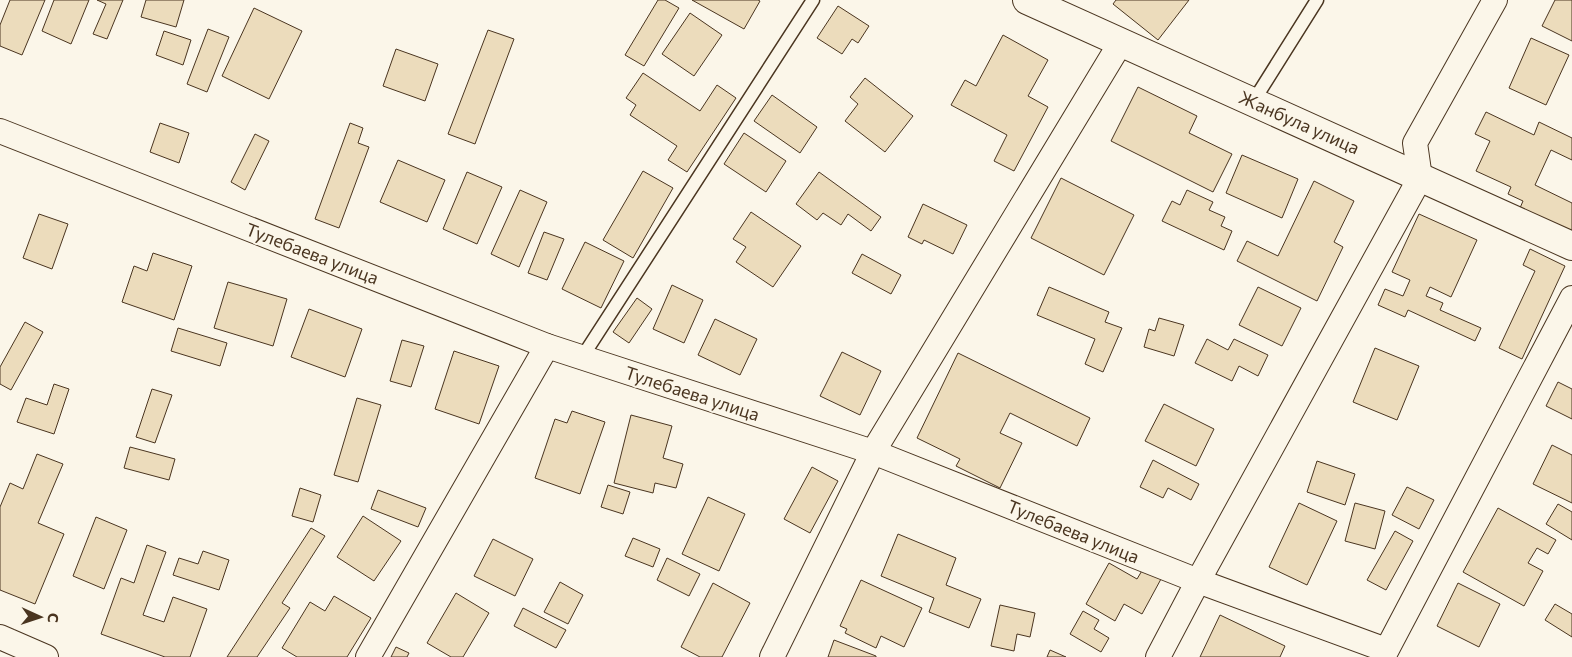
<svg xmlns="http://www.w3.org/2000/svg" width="1572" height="657" font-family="Commissioner,sans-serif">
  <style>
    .building { fill: #ecdcbc; stroke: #4a3520 }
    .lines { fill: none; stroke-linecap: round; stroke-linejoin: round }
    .lane-casing { stroke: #4a3520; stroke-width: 15 }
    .street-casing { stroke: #4a3520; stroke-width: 26 }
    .secondary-casing { stroke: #4a3520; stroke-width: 30 }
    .lane { stroke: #fbf6e9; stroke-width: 12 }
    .street { stroke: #fbf6e9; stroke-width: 24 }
    .secondary { stroke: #fbf6e9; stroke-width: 28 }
    .labels { text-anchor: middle; stroke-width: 4; stroke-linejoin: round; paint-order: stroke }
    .street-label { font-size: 18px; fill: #4a3520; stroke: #fbf6e9 }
  </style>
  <rect width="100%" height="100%" fill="#fbf6e9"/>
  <g class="building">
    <path d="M10,0H45L22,55L0,46V25Z"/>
    <path d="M54,0H89L71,44L42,31Z"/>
    <path d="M97,0H123L107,39L93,34L106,4Z"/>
    <path d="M146,0H184L176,27L141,17Z"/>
    <path d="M658,0H665L679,8L644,66L625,55Z"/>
    <path d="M692,0H758L760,1L744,29Z"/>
    <path d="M1116,0H1189L1158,40L1113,4Z"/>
    <path d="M1555,0H1572V41L1542,26Z"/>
    <path d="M838,6L869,26L858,43L852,39L842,54L817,38Z"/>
    <path d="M254,8L302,31L269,99L222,76Z"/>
    <path d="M690,13L722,35L694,76L662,54Z"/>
    <path d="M208,29L229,37L207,92L187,84Z"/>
    <path d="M488,30L514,39L475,144L448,134Z"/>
    <path d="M164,31L191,40L183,65L156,55Z"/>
    <path d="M1003,35L1048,60L1028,96L1048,107L1014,171L994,161L1007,135L951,105L965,80L976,86Z"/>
    <path d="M1531,38L1569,55L1546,105L1509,88Z"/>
    <path d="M396,49L438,64L425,101L383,86Z"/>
    <path d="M643,73L700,111L717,85L736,98L687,172L668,160L677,146L630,115L636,105L626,98Z"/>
    <path d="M865,78L913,116L885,152L845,121L858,104L850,97Z"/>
    <path d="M1138,87L1197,116L1189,133L1232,154L1213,192L1111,141Z"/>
    <path d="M772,95L817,127L800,153L754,121Z"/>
    <path d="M1486,112L1534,135L1539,122L1572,138V160L1551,150L1535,185L1572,203V232L1520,208L1523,201L1508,194L1511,187L1476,171L1490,141L1475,134Z"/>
    <path d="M160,123L189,133L179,163L150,152Z"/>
    <path d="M350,123L363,128L358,143L369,147L339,228L315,219Z"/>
    <path d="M744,133L786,161L766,192L724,164Z"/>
    <path d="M255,134L269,141L245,190L231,182Z"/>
    <path d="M1242,155L1298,179L1282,218L1226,193Z"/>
    <path d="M398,160L445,180L427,222L380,202Z"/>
    <path d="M643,171L673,188L633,258L603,240Z"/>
    <path d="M467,172L502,187L477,244L443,229Z"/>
    <path d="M819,172L881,217L871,231L848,214L841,225L823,213L817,220L796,204Z"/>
    <path d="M1061,178L1134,215L1104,275L1031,238Z"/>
    <path d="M1314,181L1354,201L1334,242L1343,247L1317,301L1237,261L1247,241L1278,256Z"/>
    <path d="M520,190L547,202L519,267L491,254Z"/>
    <path d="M1187,190L1213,202L1209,210L1225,217L1221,226L1232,231L1224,250L1162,221L1172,201L1180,205Z"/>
    <path d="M923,204L967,225L953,254L924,240L922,244L908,237Z"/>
    <path d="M751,212L801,246L773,287L736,262L746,247L733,239Z"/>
    <path d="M39,214L68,224L52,269L23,258Z"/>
    <path d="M1419,214L1477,240L1451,297L1430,287L1426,296L1443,303L1440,310L1481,328L1475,341L1408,310L1405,317L1378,305L1385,289L1403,296L1410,280L1392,272Z"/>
    <path d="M544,232L564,239L547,280L528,273Z"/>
    <path d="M585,242L624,261L601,308L562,289Z"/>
    <path d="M1530,249L1565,266L1522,359L1499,348L1535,271L1523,265Z"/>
    <path d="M153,253L192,266L174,320L122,302L134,266L147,271Z"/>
    <path d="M862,254L901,275L891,294L852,273Z"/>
    <path d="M228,282L287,299L273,346L214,328Z"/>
    <path d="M672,285L703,300L684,343L653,329Z"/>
    <path d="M1049,287L1109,312L1105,322L1122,328L1103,372L1085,364L1095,339L1037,315Z"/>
    <path d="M1258,287L1301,308L1282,346L1239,325Z"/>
    <path d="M637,298L652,309L629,343L613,332Z"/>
    <path d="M309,309L362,329L345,377L291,357Z"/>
    <path d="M1159,318L1184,325L1174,356L1144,347L1149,329L1155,331Z"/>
    <path d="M715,319L757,339L740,375L698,355Z"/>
    <path d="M25,322L43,332L11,390L0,384V367Z"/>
    <path d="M178,328L227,343L220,366L171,351Z"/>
    <path d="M1207,339L1228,350L1234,339L1268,355L1258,376L1239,366L1232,381L1195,363Z"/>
    <path d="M402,340L424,346L411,387L390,381Z"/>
    <path d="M1375,348L1419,366L1397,420L1353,402Z"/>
    <path d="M454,351L499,366L479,424L435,409Z"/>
    <path d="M842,352L881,371L860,415L820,396Z"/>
    <path d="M958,353L1090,418L1077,446L1010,413L1000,433L1022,443L1000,488L956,466L960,459L917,438Z"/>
    <path d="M1558,382L1572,389V419L1546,406Z"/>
    <path d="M54,384L69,389L54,434L17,422L26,398L47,405Z"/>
    <path d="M152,389L172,395L155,443L136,437Z"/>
    <path d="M357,398L381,405L358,482L334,475Z"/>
    <path d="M1164,404L1214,429L1196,466L1145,441Z"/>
    <path d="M572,411L605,422L580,494L535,478L555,419L567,423Z"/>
    <path d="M631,415L672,426L663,458L683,464L676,488L655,483L653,493L614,483Z"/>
    <path d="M1552,445L1572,455V503L1533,484Z"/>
    <path d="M130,447L175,459L169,480L124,468Z"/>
    <path d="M37,454L63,464L38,523L64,534L35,604L0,590V507L10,483L23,489Z"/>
    <path d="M1153,460L1199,484L1191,500L1168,488L1163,498L1140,487Z"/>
    <path d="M1317,461L1355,474L1345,505L1307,492Z"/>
    <path d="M812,467L838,481L810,533L784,519Z"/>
    <path d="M608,485L630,492L623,514L601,507Z"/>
    <path d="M1407,487L1434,500L1419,529L1392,515Z"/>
    <path d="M300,488L321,495L313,522L292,516Z"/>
    <path d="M378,490L426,508L418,527L371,509Z"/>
    <path d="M708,497L745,514L719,571L682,554Z"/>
    <path d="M1299,503L1337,521L1307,585L1269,567Z"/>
    <path d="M1355,503L1385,511L1375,549L1345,541Z"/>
    <path d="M1558,504L1572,512V540L1546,524Z"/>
    <path d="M1498,508L1556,540L1548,554L1537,548L1528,563L1543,571L1524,606L1463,572Z"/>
    <path d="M363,516L401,541L374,581L337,557Z"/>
    <path d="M96,517L127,530L104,589L73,576Z"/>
    <path d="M311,528L325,536L282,603L290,608L257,657H227Z"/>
    <path d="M1395,531L1413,541L1386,590L1367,580Z"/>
    <path d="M898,534L956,558L946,585L981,599L969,628L929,612L934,598L881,576Z"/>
    <path d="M633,538L660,549L653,567L625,556Z"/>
    <path d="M493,539L533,559L515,596L474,576Z"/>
    <path d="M147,545L166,552L143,615L164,622L173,597L207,609L190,657H165L101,634L121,578L134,583Z"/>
    <path d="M203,551L229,560L219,590L173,575L179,558L198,564Z"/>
    <path d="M667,558L700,574L689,596L657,580Z"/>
    <path d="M1109,563L1137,579L1143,569L1161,579L1142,614L1124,604L1115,621L1086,604Z"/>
    <path d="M861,580L922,608L904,647L881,636L876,648L845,633L847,629L840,626Z"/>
    <path d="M560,582L583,595L568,624L544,612Z"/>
    <path d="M713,583L750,603L722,657H700L681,647Z"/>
    <path d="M1458,583L1500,604L1479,647L1437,626Z"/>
    <path d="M456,593L489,613L463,657H451L427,643Z"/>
    <path d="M334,596L371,618L347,657H297L282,648L310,602L325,611Z"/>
    <path d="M1555,604L1572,614V637L1545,620Z"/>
    <path d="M1000,605L1035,613L1030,637L1017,634L1014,651L991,646Z"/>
    <path d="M523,608L566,630L556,648L514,626Z"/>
    <path d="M1083,611L1099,620L1094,629L1109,638L1101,652L1070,634Z"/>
    <path d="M1220,615L1285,646L1280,657H1200Z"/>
    <path d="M834,640L876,656V657H828Z"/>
    <path d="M396,647L409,653L407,657H391Z"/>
    <path d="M1050,650L1066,657H1047Z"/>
  </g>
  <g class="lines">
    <defs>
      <g id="lane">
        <path d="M1253,102L1317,0"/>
        <path d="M581,359L813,0"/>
      </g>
      <g id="street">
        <path d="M0,131L547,346L873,452L1198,581L1386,650"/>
        <path d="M0,637L46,657"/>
        <path d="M368,657L547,346"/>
        <path d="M772,657L873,452L1121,42"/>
        <path d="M1158,657L1198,581L1420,178L1415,143L1495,0"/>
        <path d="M1383,657L1572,298"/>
      </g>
      <path id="secondary" d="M1027,0L1572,246"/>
    </defs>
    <use href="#lane" class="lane-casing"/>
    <use href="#street" class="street-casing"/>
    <use href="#secondary" class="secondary-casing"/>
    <use href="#lane" class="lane"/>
    <use href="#street" class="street"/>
    <use href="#secondary" class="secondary"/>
  </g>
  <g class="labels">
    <g class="street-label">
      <text transform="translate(1299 123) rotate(24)" y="6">Жанбула улица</text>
      <text transform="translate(312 254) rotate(21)" y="6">Тулебаева улица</text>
      <text transform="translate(692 394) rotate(18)" y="6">Тулебаева улица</text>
      <text transform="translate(1073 532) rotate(22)" y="6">Тулебаева улица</text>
    </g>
  </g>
  <g transform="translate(40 617) rotate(93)" stroke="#fbf6e9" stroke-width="4" paint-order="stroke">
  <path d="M0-4L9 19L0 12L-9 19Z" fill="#4a3520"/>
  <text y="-8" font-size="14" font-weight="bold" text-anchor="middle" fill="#4a3520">С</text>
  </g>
</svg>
